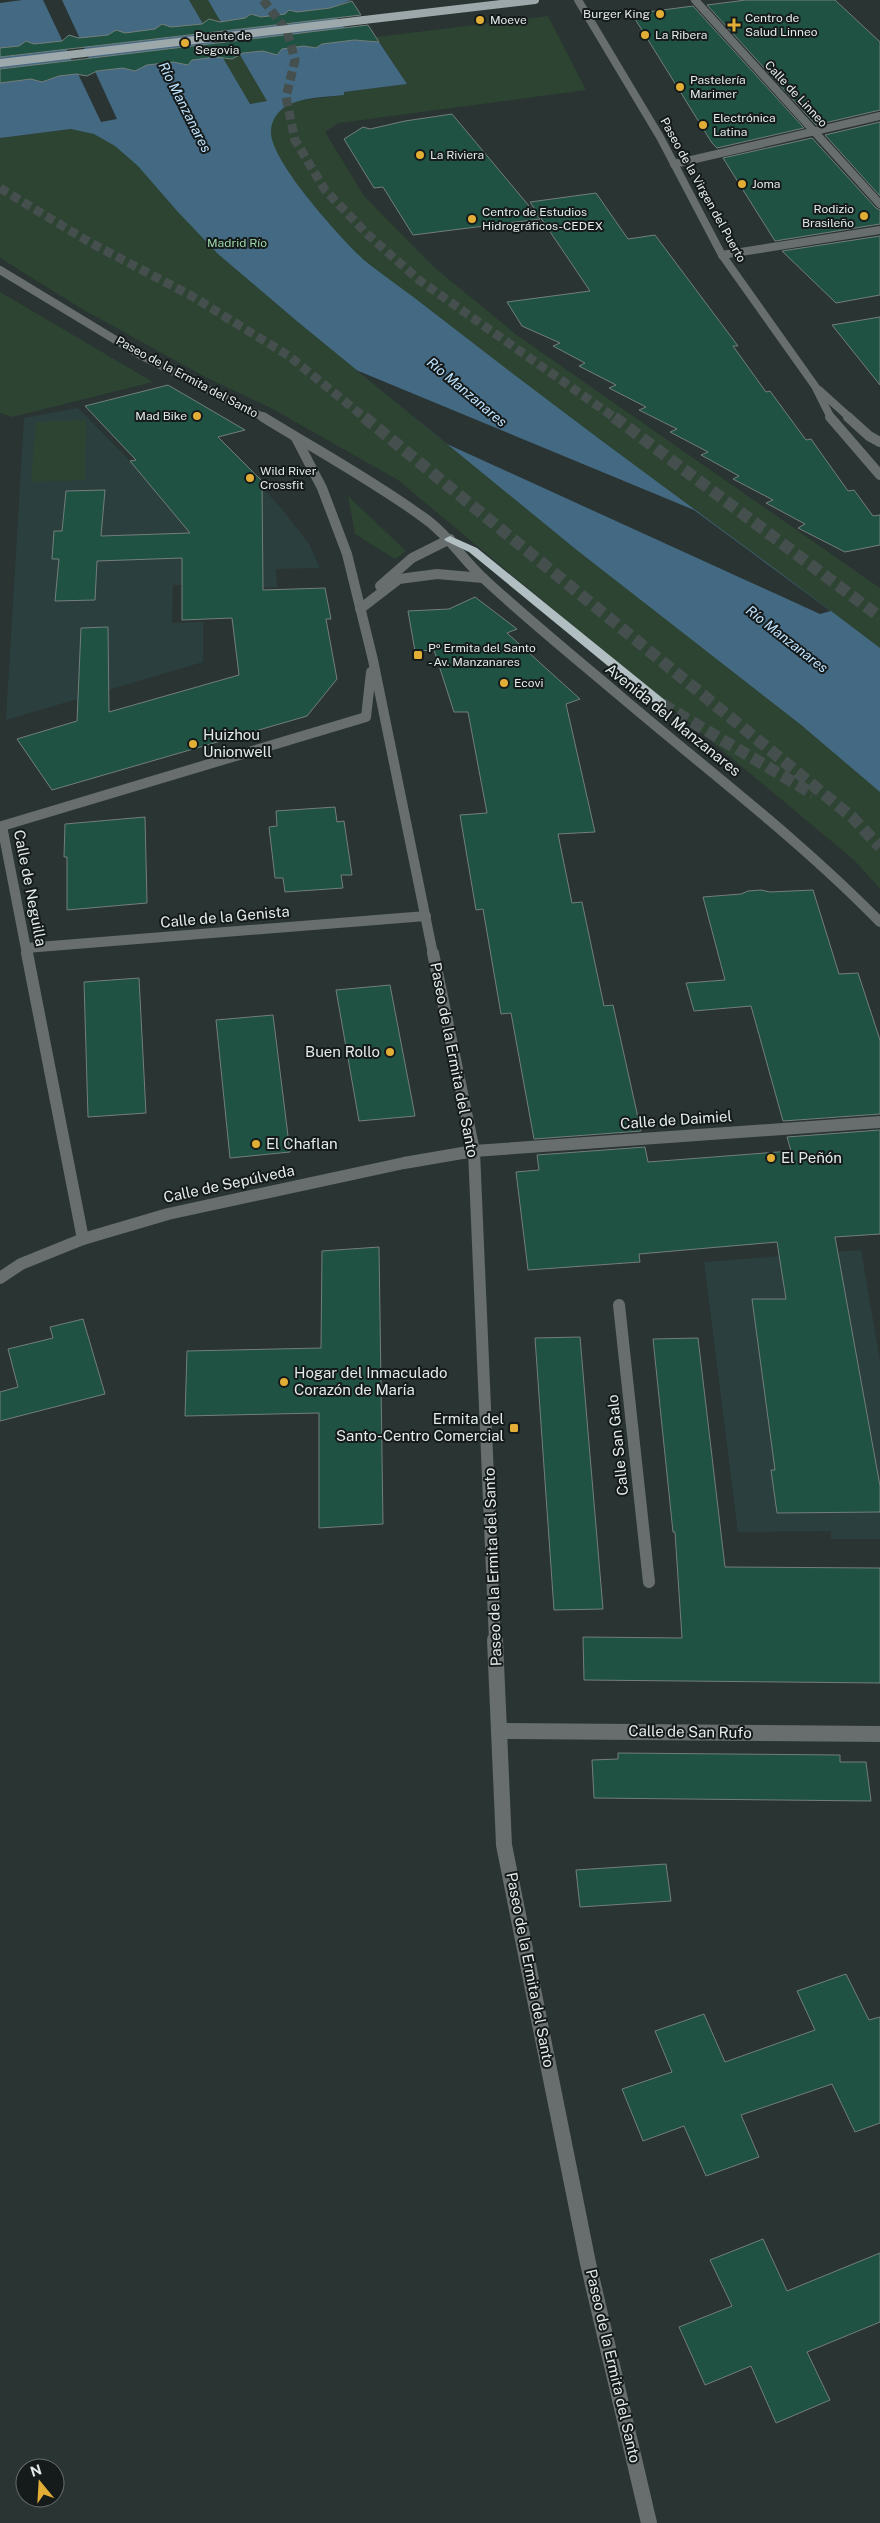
<svg xmlns="http://www.w3.org/2000/svg" width="880" height="2523" font-family="'Public Sans',sans-serif">
  <style>
    .built { fill: #2c3f3f }
    .green { fill: #2d4432 }
    .water { fill: #446982 }
    .pier { fill: #293433 }
    .building { fill: #205244; stroke: #737e7a }
    .lines { fill: none; stroke-linecap: round; stroke-linejoin: round }
    .highway-tunnel-far1 { stroke: #454f4e; stroke-width: 9; stroke-dasharray: 9 4.5; stroke-linecap: butt }
    .highway-tunnel { stroke: #454f4e; stroke-width: 12; stroke-dasharray: 12 5.5; stroke-linecap: butt }
    .minor-far3 { stroke: #686d6e; stroke-width: 8 }
    .minor-far2 { stroke: #686d6e; stroke-width: 10 }
    .minor-far1 { stroke: #686d6e; stroke-width: 12 }
    .minor { stroke: #686d6e; stroke-width: 16 }
    .major { stroke: #9da8ab; stroke-width: 8 }
    .highway { fill: #b2bfc2; fill-rule: evenodd }
    .major-bridge { stroke: #9da8ab; stroke-width: 8 }
    .poi-dot { fill: #e3ae35; stroke: #151a1a; stroke-width: 2 }
    .labels { text-anchor: middle; stroke-width: 4; stroke-linejoin: round; paint-order: stroke }
    .far-poi-label { font-size: 12px; fill: #e3eaea; stroke: #151a1a; text-anchor: start }
    .far-street-label { font-size: 12px; fill: #e3eaea; stroke: #151a1a }
    .far-park-label { font-size: 12px; fill: #9cd6a7; stroke: #151a1a }
    .far-water-label { font-size: 14px; font-style: italic; fill: #bee3fe; stroke: #151a1a }
    .street-label { font-size: 15px; fill: #e3eaea; stroke: #151a1a }
    .poi-label { font-size: 15px; fill: #e3eaea; stroke: #151a1a; text-anchor: start }
  </style>
  <rect width="100%" height="100%" fill="#293433"/>
  <g class="built">
    <path d="M78,408L130,461L171,510L260,485L282,509L309,544L320,568L276,569L277,587L232,588V584L173,585L172,623L203,622V662L6,720L24,418Z"/>
    <path d="M861,1250L880,1361V1539H831V1531L738,1532L704,1262Z"/>
  </g>
  <g class="green">
    <path d="M189,0H208L268,101L249,104Z"/>
    <path d="M548,16L586,90L339,123L325,132L364,196L435,268L518,336L880,588V889L854,860L398,480L271,408L207,378L82,309L0,258V138L344,95V92L407,84L376,37Z"/>
    <path d="M0,292L153,382L12,417L0,413Z"/>
    <path d="M86,420L85,480L31,482L36,422Z"/>
    <path d="M348,496L406,551L395,559L355,534Z"/>
  </g>
  <path class="water" d="M22,0H43L101,122L117,119L62,0H189L250,104L267,101L208,0H351L330,9L354,40L379,42L407,84L344,92V95C319,98 274,96 271,131C269,160 343,241 365,261C380,273 396,284 412,296C444,321 476,345 508,370C631,464 757,554 880,648V792L800,724L578,551L298,322L218,254L178,212L138,166L115,146L94,134L71,129L0,138V3Z"/>
  <path class="pier" d="M356,370L694,510L831,611L820,614L447,444Z"/>
  <g class="building">
    <path d="M746,0H835L880,42V110L816,125L707,5Z"/>
    <path d="M352,1L361,15L0,57V48L19,46L26,41L34,44L62,41L69,35L79,38L108,35L116,30L125,33L155,29L162,24L171,27L202,24L209,19L220,22L245,18L251,14L261,17L285,14L289,10L297,12L330,8Z"/>
    <path d="M693,6L804,128L717,148L712,143L632,14Z"/>
    <path d="M368,25L379,42L354,40L322,44L316,48L304,46L282,49L277,55L263,51L243,53L232,59L216,57L192,60L188,65L173,62L147,65L135,71L123,68L97,71L87,76L76,74L59,76L42,82L31,79L0,83V69Z"/>
    <path d="M452,114L540,219L413,235L383,187L374,188L344,139L363,127L370,129L405,121Z"/>
    <path d="M880,122V196L825,135Z"/>
    <path d="M812,138L876,208L880,210V224L775,241L723,158Z"/>
    <path d="M596,193L628,239L655,235L738,346H733L766,392L770,391L806,440L811,439L848,491L854,490L873,516L880,515V545L845,552L798,528L805,524L766,503L773,500L733,479L739,476L701,455L708,452L670,432L677,429L639,410L646,407L609,388L616,385L579,366L585,363L553,346L560,343L522,326L507,302L590,291L530,202Z"/>
    <path d="M880,236V295L836,303L782,251Z"/>
    <path d="M880,317V385L832,325Z"/>
    <path d="M168,385L245,430L218,437L262,481L263,590L325,588L331,619H326L337,679L307,716L52,790L17,739L77,721L81,628L108,627L109,712L239,675L232,618L182,620V558L97,561L95,600L55,601L59,559H52L54,531H62L66,491L105,490L101,536L190,533L130,461L136,460L85,406Z"/>
    <path d="M475,597L517,629L507,633L580,699L566,704L595,832L558,834L572,903L582,902L604,1006L613,1005L641,1131L534,1139L511,1013L501,1014L483,909L476,910L460,815L487,813L468,712H454L434,650L415,651L408,611L449,609Z"/>
    <path d="M335,807L337,822L344,821L352,875H341L343,888L285,892L283,878H275L269,827L277,826L276,811Z"/>
    <path d="M145,817L147,903L67,910V857H64L65,824Z"/>
    <path d="M761,890L770,892L813,890L839,974L858,973L880,1040V1114L783,1121L751,1006L694,1011L686,983L725,980L703,897L741,894L748,891Z"/>
    <path d="M139,978L146,1113L88,1117L84,982Z"/>
    <path d="M390,985L415,1116L359,1121L336,990Z"/>
    <path d="M273,1015L290,1152L230,1158L216,1020Z"/>
    <path d="M880,1130V1234L835,1237L880,1486V1512L777,1513L771,1470H775L752,1299H786L777,1242L639,1254L640,1262L528,1270L516,1172L539,1170L537,1155L645,1147L648,1162L791,1151L787,1137Z"/>
    <path d="M379,1247L383,1524L319,1528V1413L185,1416L187,1351L321,1348L322,1251Z"/>
    <path d="M83,1319L105,1394L0,1421V1392L18,1387L8,1349L53,1338L50,1327Z"/>
    <path d="M580,1337L603,1609L554,1610L535,1338Z"/>
    <path d="M698,1338L725,1567L880,1568V1683L584,1680L583,1637L682,1638L675,1532H673L653,1339Z"/>
    <path d="M618,1753L840,1755V1762H866L871,1801L594,1798L592,1760L618,1759Z"/>
    <path d="M666,1864L671,1901L580,1907L576,1870Z"/>
    <path d="M846,1974L869,2020L880,2017V2123L855,2132L832,2084L741,2115L759,2157L706,2176L684,2126L643,2141L622,2089L672,2072L655,2031L704,2014L725,2062L815,2030L797,1991Z"/>
    <path d="M763,2239L787,2291L880,2253V2322L807,2352L830,2400L776,2423L751,2366L705,2385L679,2327L732,2306L710,2260Z"/>
  </g>
  <g class="lines">
    <g class="highway-tunnel-far1">
      <path d="M263,0L287,31L295,60L286,97L295,140L325,190L366,233L419,280L615,418"/>
      <path d="M0,188L89,242L190,295L289,356L365,418"/>
    </g>
    <g class="highway-tunnel">
      <path d="M364,417L853,818L880,847"/>
      <path d="M614,417L880,617"/>
      <path d="M662,704L813,794"/>
    </g>
    <g class="minor-far3">
      <path d="M578,0L660,137L722,255L815,386L831,418"/>
      <path d="M695,0L880,204"/>
      <path d="M674,164L880,116"/>
      <path d="M722,255L880,230"/>
      <path d="M0,270L142,356L265,418"/>
      <path d="M819,390L850,418"/>
    </g>
    <g class="minor-far2">
      <path d="M263,417C315,449 370,479 420,515C446,532 460,556 482,577C526,618 573,656 619,695C707,770 799,839 880,922"/>
      <path d="M830,417L880,475"/>
      <path d="M848,417L869,436L880,442"/>
      <path d="M296,438L322,488L347,554L373,660L433,954"/>
      <path d="M380,586L412,558L450,539"/>
      <path d="M360,609L399,579L437,574L483,578"/>
      <path d="M26,948L426,916"/>
      <path d="M27,954L2,826L366,717L371,672"/>
    </g>
    <g class="minor-far1">
      <path d="M27,953L83,1239"/>
      <path d="M433,953L474,1151L495,1641"/>
      <path d="M0,1278L21,1264L83,1239L168,1214L404,1163L474,1151L880,1122"/>
      <path d="M619,1305L649,1582"/>
    </g>
    <g class="minor">
      <path d="M495,1640L504,1845L588,2263L649,2523"/>
      <path d="M499,1731L880,1734"/>
    </g>
    <path class="major" d="M364,20L535,0"/>
    <path class="highway" d="M450,536L477,548L666,701V707H658L469,552L446,541L444,539Z"/>
    <path class="major-bridge" d="M0,63L364,20"/>
  </g>
  <g class="poi-dot">
    <circle cx="660" cy="14" r="5"/>
    <circle cx="480" cy="20" r="5"/>
    <path d="M731.5 17.5h5v5h5v5h-5v5h-5v-5h-5v-5h5z"/>
    <circle cx="645" cy="35" r="5"/>
    <circle cx="185" cy="43" r="5"/>
    <circle cx="680" cy="87" r="5"/>
    <circle cx="703" cy="125" r="5"/>
    <circle cx="420" cy="155" r="5"/>
    <circle cx="742" cy="184" r="5"/>
    <circle cx="864" cy="216" r="5"/>
    <circle cx="472" cy="219" r="5"/>
    <circle cx="197" cy="416" r="5"/>
    <circle cx="250" cy="478" r="5"/>
    <rect x="413" y="650" width="10" height="10" rx="2.5"/>
    <circle cx="504" cy="683" r="5"/>
    <circle cx="193" cy="744" r="5"/>
    <circle cx="390" cy="1052" r="5"/>
    <circle cx="256" cy="1144" r="5"/>
    <circle cx="771" cy="1158" r="5"/>
    <circle cx="284" cy="1382" r="5"/>
    <rect x="509" y="1423" width="10" height="10" rx="2.5"/>
  </g>
  <g class="labels">
    <g class="far-poi-label">
      <text x="650" y="18" text-anchor="end">Burger King</text>
      <text x="745" y="22">Centro de<tspan x="745" dy="14">Salud Linneo</tspan></text>
      <text x="490" y="24">Moeve</text>
      <text x="655" y="39">La Ribera</text>
      <text x="195" y="40">Puente de<tspan x="195" dy="14">Segovia</tspan></text>
      <text x="690" y="84">Pastelería<tspan x="690" dy="14">Marimer</tspan></text>
      <text x="713" y="122">Electrónica<tspan x="713" dy="14">Latina</tspan></text>
      <text x="430" y="159">La Riviera</text>
      <text x="752" y="188">Joma</text>
      <text x="854" y="213" text-anchor="end">Rodizio<tspan x="854" dy="14">Brasileño</tspan></text>
      <text x="482" y="216">Centro de Estudios<tspan x="482" dy="14">Hidrográficos-CEDEX</tspan></text>
      <text x="187" y="420" text-anchor="end">Mad Bike</text>
      <text x="260" y="475">Wild River<tspan x="260" dy="14">Crossfit</tspan></text>
      <text x="428" y="652">Pº Ermita del Santo<tspan x="428" dy="14">- Av. Manzanares</tspan></text>
      <text x="514" y="687">Ecovi</text>
    </g>
    <g class="far-street-label">
      <text transform="translate(796 94) rotate(47)" y="4">Calle de Linneo</text>
      <text transform="translate(703 190) rotate(61)" y="4">Paseo de la Virgen del Puerto</text>
      <text transform="translate(187 377) rotate(28)" y="4">Paseo de la Ermita del Santo</text>
    </g>
    <g class="far-park-label">
      <text x="237" y="247">Madrid Río</text>
    </g>
    <g class="far-water-label">
      <text transform="translate(185 107) rotate(63)" y="5">Río Manzanares</text>
      <text transform="translate(467 392) rotate(40)" y="5">Río Manzanares</text>
      <text transform="translate(787 639) rotate(38)" y="5">Río Manzanares</text>
    </g>
    <g class="street-label">
      <text transform="translate(673 720) rotate(39)" y="5">Avenida del Manzanares</text>
      <text transform="translate(30 888) rotate(79)" y="5">Calle de Neguilla</text>
      <text transform="translate(225 917) rotate(-5)" y="5">Calle de la Genista</text>
      <text transform="translate(454 1060) rotate(79)" y="5">Paseo de la Ermita del Santo</text>
      <text transform="translate(676 1120) rotate(-4)" y="5">Calle de Daimiel</text>
      <text transform="translate(229 1184) rotate(-12)" y="5">Calle de Sepúlveda</text>
      <text transform="translate(618 1445) rotate(-96)" y="5">Calle San Galo</text>
      <text transform="translate(493 1567) rotate(-92)" y="5">Paseo de la Ermita del Santo</text>
      <text transform="translate(690 1732) rotate(1)" y="5">Calle de San Rufo</text>
      <text transform="translate(530 1970) rotate(79)" y="5">Paseo de la Ermita del Santo</text>
      <text transform="translate(613 2366) rotate(77)" y="5">Paseo de la Ermita del Santo</text>
    </g>
    <g class="poi-label">
      <text x="203" y="740">Huizhou<tspan x="203" dy="17">Unionwell</tspan></text>
      <text x="380" y="1057" text-anchor="end">Buen Rollo</text>
      <text x="266" y="1149">El Chaflan</text>
      <text x="781" y="1163">El Peñón</text>
      <text x="294" y="1378">Hogar del Inmaculado<tspan x="294" dy="17">Corazón de María</tspan></text>
      <text x="504" y="1424" text-anchor="end">Ermita del<tspan x="504" dy="17">Santo-Centro Comercial</tspan></text>
    </g>
  </g>
  <g transform="translate(40 2483) rotate(342)"><circle r="24" fill="#151a1a" stroke="#676d6d"/>
  <path d="M0-4L9 19L0 12L-9 19Z" fill="#e3ae35"/>
  <text y="-8" font-size="14" font-weight="bold" text-anchor="middle" fill="#e3eaea">N</text>
  </g>
</svg>
